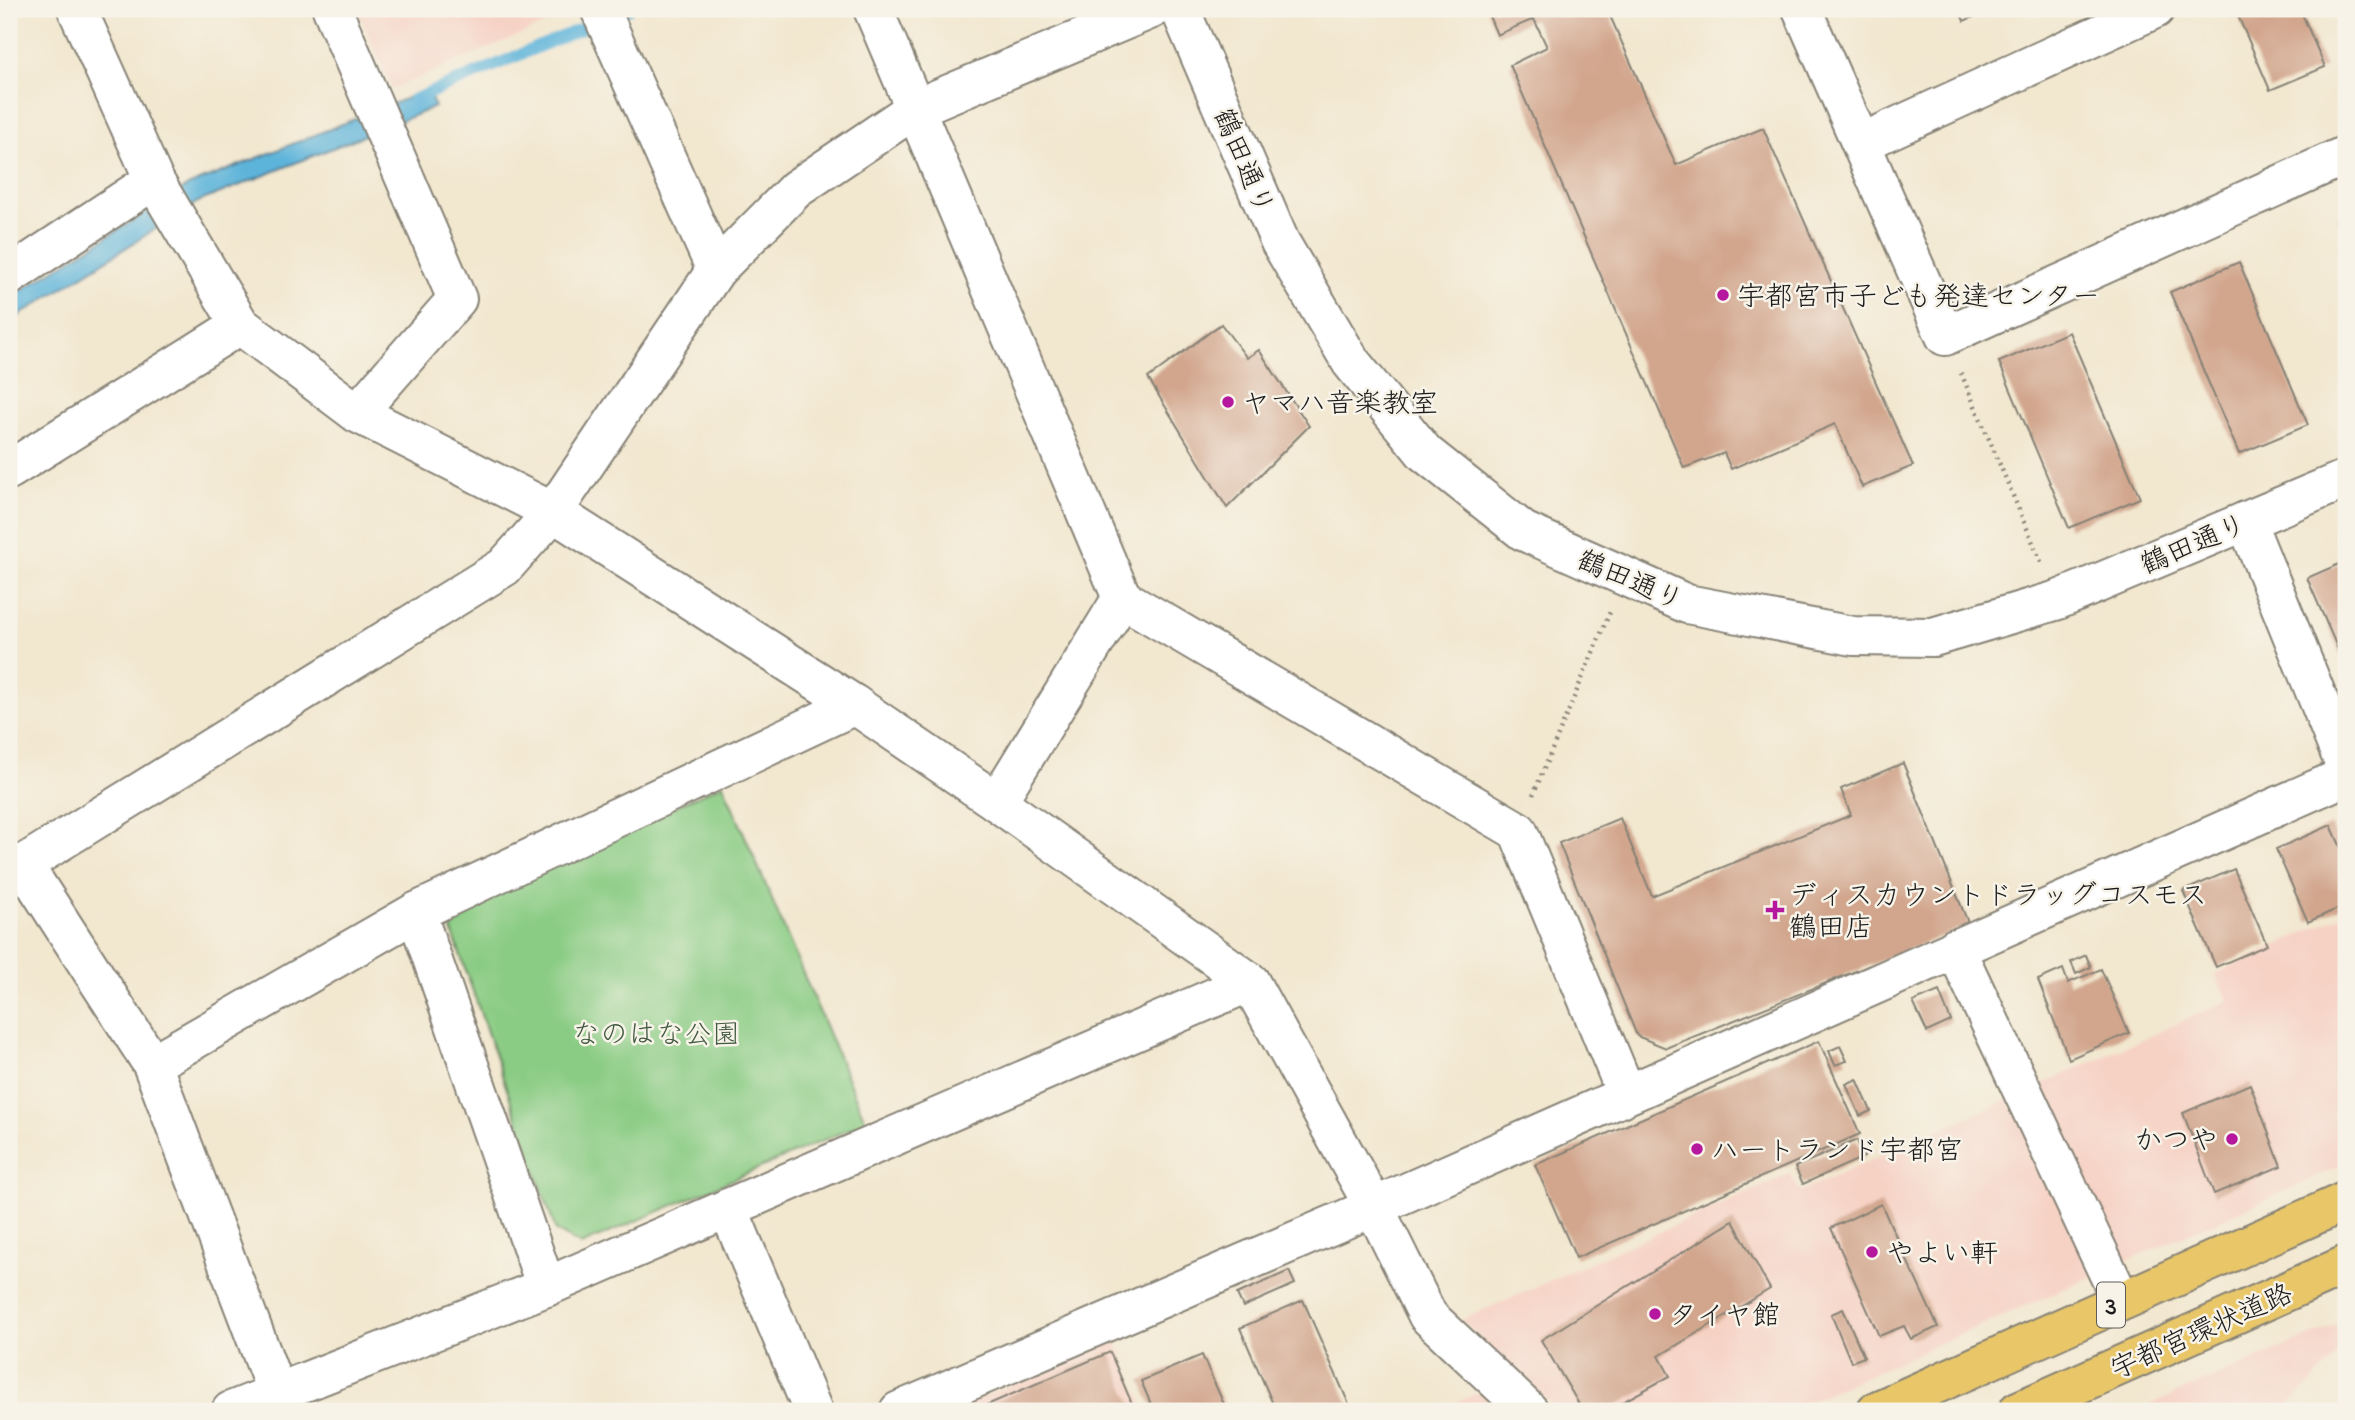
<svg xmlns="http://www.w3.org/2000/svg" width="2355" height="1420" font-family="'Indie Flower','Klee One',sans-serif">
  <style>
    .built { fill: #f6d2c5 }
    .green { fill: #8acc84; stroke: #537450; stroke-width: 2 }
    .water { fill: #5db4da; stroke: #3c687b; stroke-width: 2 }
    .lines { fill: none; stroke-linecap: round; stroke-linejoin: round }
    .stream { stroke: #5db4da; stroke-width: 12 }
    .building { fill: #d2a68d }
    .minor-casing { stroke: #878276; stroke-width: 42 }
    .tertiary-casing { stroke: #878276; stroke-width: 42 }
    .primary-casing { stroke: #878276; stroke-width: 42 }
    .path { stroke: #878276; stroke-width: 4.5; stroke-dasharray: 2 5; stroke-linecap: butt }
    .minor { stroke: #fff; stroke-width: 38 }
    .tertiary { stroke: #fff; stroke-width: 38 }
    .primary { stroke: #e9c769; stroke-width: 38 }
    .poi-dot { fill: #b5179e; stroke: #f7f3e8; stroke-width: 2.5 }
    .labels { text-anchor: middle; stroke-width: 5; stroke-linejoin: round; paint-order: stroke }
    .shield { fill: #f7f3e8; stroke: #5e5c59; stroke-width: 2 }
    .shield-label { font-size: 26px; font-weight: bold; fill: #1c1c1c }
    .street-label { font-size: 28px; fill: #1c1c1c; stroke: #f7f3e8 }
    .poi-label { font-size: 28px; fill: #1c1c1c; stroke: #f7f3e8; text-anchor: start }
    .park-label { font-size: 28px; fill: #425a40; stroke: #f7f3e8 }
  </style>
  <rect width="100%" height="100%" fill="#f7f3e8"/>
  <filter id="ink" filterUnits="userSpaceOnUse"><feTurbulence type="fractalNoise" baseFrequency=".0143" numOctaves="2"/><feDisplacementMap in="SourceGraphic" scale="14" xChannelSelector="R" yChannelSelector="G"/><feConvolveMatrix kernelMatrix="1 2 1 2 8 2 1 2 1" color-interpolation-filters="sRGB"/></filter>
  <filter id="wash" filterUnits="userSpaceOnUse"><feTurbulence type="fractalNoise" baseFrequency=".00686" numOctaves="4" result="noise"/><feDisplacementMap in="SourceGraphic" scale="28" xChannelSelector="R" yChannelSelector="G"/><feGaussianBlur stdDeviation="1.57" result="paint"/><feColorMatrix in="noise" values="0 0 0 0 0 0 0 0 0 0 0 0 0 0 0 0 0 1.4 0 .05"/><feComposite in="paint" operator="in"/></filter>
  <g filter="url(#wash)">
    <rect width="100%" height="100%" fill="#f2e7cf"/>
    <g class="built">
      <path d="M357,9H580L392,89Z"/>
      <path d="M2346,913V1163L2303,1183L1787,1411H1559L1461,1320L1790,1174L1800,1192L2228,1001L2215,974Z"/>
      <path d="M2335,1325L2346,1337V1347L2283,1411H2136Z"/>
      <path d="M1115,1339L1146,1411H951Z"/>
      <path d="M1484,1390L1506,1411H1436Z"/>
    </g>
    <path class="green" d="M723,784L866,1122L581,1245L556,1231L451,928L466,903Z"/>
    <path class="water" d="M427,90L435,107L198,202L9,322V298L190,185Z"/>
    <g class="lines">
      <path class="stream" d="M413,100L628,9"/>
    </g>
    <g id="blocks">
      <g class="building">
        <path d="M1486,9H1607L1676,165L1763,128L1913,466L1862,487L1835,424L1731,469L1724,453L1684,468L1510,65L1547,47L1534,19L1497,35Z"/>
        <path d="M1959,9H1992L1964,21Z"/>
        <path d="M2235,9H2300L2325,67L2270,90Z"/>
        <path d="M2346,214V239L2337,217Z"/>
        <path d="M2239,262L2308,425L2239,454L2170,292Z"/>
        <path d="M1221,324L1247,358L1259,350L1309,426L1227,508L1148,378Z"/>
        <path d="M2069,332L2140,498L2069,528L1999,362Z"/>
        <path d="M2346,561V660L2343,661L2307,578Z"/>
        <path d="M1903,763L1969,925L1666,1048L1637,1036L1559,843L1620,818L1652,896L1851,815L1841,789Z"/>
        <path d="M2331,825L2346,859V905L2308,922L2276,849Z"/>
        <path d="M2234,869L2267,945L2216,967L2183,891Z"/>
        <path d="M2086,955L2091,967L2076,974L2071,962Z"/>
        <path d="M2063,969L2068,983L2101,969L2129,1033L2069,1059L2038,980Z"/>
        <path d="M1939,991L1951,1021L1927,1032L1913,1002Z"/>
        <path d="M1819,1041L1860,1134L1576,1258L1535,1165Z"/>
        <path d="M1840,1046L1847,1061L1835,1065L1829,1051Z"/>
        <path d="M1857,1079L1871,1111L1860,1116L1846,1084Z"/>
        <path d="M2250,1084L2281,1166L2214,1194L2183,1113Z"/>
        <path d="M1857,1140L1864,1157L1803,1184L1795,1167Z"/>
        <path d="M1881,1204L1938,1327L1911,1339L1904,1326L1879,1336L1831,1228Z"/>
        <path d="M1733,1221L1770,1289L1659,1356L1670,1376L1606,1411H1583L1541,1340Z"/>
        <path d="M1289,1271L1295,1284L1243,1307L1237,1294Z"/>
        <path d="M1303,1300L1352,1411H1276L1240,1328Z"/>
        <path d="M1843,1309L1864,1357L1851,1362L1831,1314Z"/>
        <path d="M1110,1352L1135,1411H973Z"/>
        <path d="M1202,1355L1227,1411H1154L1141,1381Z"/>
      </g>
    </g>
  </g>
  <g filter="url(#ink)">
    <use href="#blocks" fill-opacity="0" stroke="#878276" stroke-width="2"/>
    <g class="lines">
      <defs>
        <g id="minor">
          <path d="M77,9L154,180L240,325L357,413L553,512L855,705L997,802L1250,982L1374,1207L1428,1316L1529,1411"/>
          <path d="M332,9L457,299L357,413"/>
          <path d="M600,9L716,270"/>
          <path d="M873,9L1122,598L1518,831L1626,1093"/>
          <path d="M1802,9L1945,336L2346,155"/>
          <path d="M1861,143L2155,9"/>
          <path d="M9,276L154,180"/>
          <path d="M9,470L240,325"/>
          <path d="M2246,521L2346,768"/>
          <path d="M997,802L1122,598"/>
          <path d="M23,864L152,1064L276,1391"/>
          <path d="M9,873L504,567L553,512L716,270L796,189L916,108L1152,9"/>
          <path d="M416,912L546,1287"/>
          <path d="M1955,948L2121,1300"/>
          <path d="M152,1064L416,912L855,705"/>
          <path d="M728,1208L813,1411"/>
          <path d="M231,1411L546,1287L1250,982"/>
          <path d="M899,1411L1374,1207L2346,776"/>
        </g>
        <path id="tertiary" d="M1180,9L1280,242L1351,362L1425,453L1523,531L1687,604L1853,636L1933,637L2058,600L2346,479"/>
        <g id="primary">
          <path d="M1876,1411L2346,1201"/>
          <path d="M2018,1411L2346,1265"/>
        </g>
      </defs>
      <use href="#minor" class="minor-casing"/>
      <use href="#tertiary" class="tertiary-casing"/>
      <use href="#primary" class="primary-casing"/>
      <g class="path">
        <path d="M1961,373L2042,564"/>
        <path d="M1533,795L1610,612"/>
      </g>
      <use href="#minor" class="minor"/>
      <use href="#tertiary" class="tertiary"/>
      <use href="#primary" class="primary"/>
    </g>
  </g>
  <g class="poi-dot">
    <circle cx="1723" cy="295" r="7"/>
    <circle cx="1228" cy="402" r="7"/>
    <path d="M1771.5 899.5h7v7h7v7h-7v7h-7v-7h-7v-7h7z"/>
    <circle cx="2232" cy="1139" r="7"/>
    <circle cx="1697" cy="1149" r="7"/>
    <circle cx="1872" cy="1252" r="7"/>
    <circle cx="1655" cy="1314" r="7"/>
  </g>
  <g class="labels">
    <rect class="shield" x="2097" y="1282.5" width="28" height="45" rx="5"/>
    <g class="shield-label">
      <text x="2111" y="1314">3</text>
    </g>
    <g class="street-label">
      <text transform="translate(1245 161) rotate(67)" y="10">鶴田通り</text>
      <text transform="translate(2193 543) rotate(-23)" y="10">鶴田通り</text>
      <text transform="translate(1631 579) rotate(23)" y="10">鶴田通り</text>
      <text transform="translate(2201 1330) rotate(-24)" y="10">宇都宮環状道路</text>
    </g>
    <g class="poi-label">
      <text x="1737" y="305">宇都宮市子ども発達センター</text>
      <text x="1242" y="412">ヤマハ音楽教室</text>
      <text x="1789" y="904">ディスカウントドラッグコスモス<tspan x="1789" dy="32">鶴田店</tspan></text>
      <text x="2218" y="1149" text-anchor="end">かつや</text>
      <text x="1711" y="1159">ハートランド宇都宮</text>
      <text x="1886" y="1262">やよい軒</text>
      <text x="1669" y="1324">タイヤ館</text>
    </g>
    <g class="park-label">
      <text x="656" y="1043">なのはな公園</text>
    </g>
  </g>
  <rect width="2355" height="1420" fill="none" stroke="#f7f3e8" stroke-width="35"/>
</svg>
